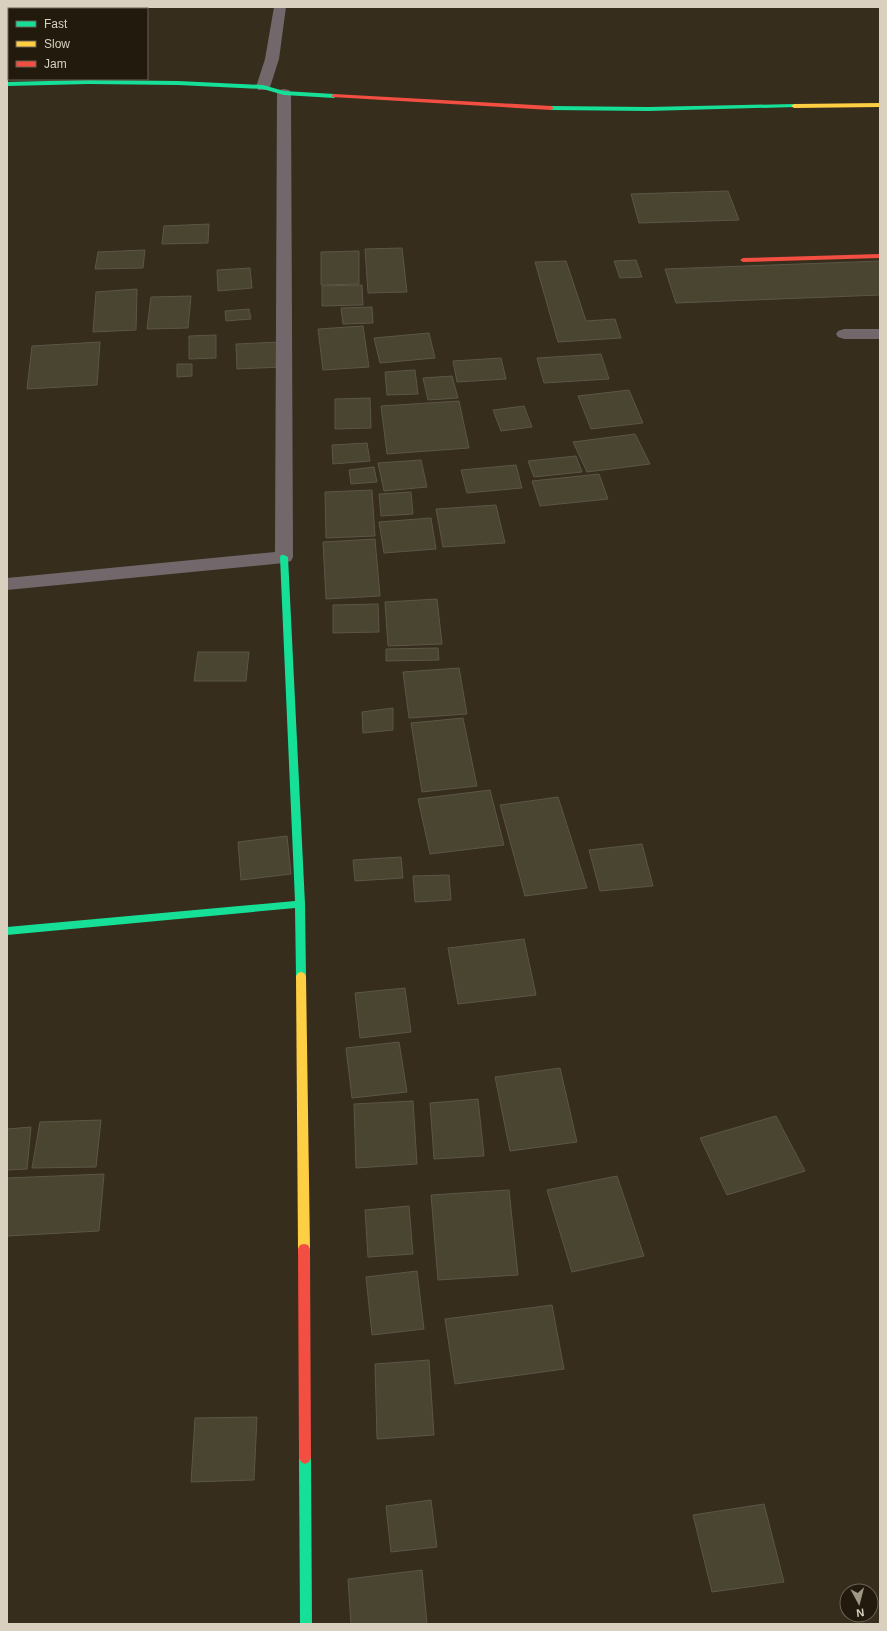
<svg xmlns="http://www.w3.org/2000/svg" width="887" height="1631" font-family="Arial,sans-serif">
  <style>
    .building { fill: #4a4531; stroke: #5b5647 }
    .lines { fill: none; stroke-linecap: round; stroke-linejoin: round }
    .street { fill: #72686c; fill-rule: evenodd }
    .fast { fill: #16e098; fill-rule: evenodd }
    .slow { fill: #ffcf43; fill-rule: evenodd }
    .jam { fill: #f24e42; fill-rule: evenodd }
  </style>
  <rect width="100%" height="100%" fill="#362d1c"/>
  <g class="building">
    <path d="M728,191L739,220L639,223L631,194Z"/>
    <path d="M209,224L208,243L162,244L164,226Z"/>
    <path d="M402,248L407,292L368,293L365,249Z"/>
    <path d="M145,250L143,268L95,269L98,252Z"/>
    <path d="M359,251V284L321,285V252Z"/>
    <path d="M636,260L642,277L620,278L614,261Z"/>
    <path d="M566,261L586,321L615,319L621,338L558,342L535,262Z"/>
    <path d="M880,261V295L676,303L665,269Z"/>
    <path d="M250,268L252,288L218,291L217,270Z"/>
    <path d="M362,285L363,305L322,306V286Z"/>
    <path d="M137,289L136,330L93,332L96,292Z"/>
    <path d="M191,296L188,328L147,329L151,297Z"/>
    <path d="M372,307L373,323L343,324L341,308Z"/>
    <path d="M249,309L251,319L226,321L225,311Z"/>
    <path d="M363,326L369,367L323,370L318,329Z"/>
    <path d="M429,333L435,358L380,363L374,338Z"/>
    <path d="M216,335V358L189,359V336Z"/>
    <path d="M100,342L97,385L27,389L32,346Z"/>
    <path d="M281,342L282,367L237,369L236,344Z"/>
    <path d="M601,354L609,379L544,383L537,358Z"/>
    <path d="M501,358L506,379L457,382L453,361Z"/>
    <path d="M177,364H192V376L177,377Z"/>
    <path d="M415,370L418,394L387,395L385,372Z"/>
    <path d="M452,376L458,398L428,400L423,378Z"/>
    <path d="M629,390L643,423L591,429L578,396Z"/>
    <path d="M370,398L371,428L335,429V399Z"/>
    <path d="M459,401L469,448L387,454L381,406Z"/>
    <path d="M524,406L532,427L501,431L493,410Z"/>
    <path d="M635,434L650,464L587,472L573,442Z"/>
    <path d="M367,443L370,461L333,464L332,445Z"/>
    <path d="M576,456L582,472L534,477L528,461Z"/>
    <path d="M421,460L427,487L384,491L378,463Z"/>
    <path d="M516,465L522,488L467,493L461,470Z"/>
    <path d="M374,467L377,482L351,484L349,470Z"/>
    <path d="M599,474L608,499L540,506L532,481Z"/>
    <path d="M372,490L375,536L326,538L325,492Z"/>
    <path d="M411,492L413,514L381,516L379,494Z"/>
    <path d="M496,505L505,543L443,547L436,509Z"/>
    <path d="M431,518L436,549L384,553L379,522Z"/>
    <path d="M375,539L380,596L326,599L323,542Z"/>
    <path d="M437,599L442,644L388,646L385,602Z"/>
    <path d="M378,604L379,632L333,633V605Z"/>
    <path d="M438,648L439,660L386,661V649Z"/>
    <path d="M198,652H249L246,681H194Z"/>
    <path d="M459,668L467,714L409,718L403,672Z"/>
    <path d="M393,708V730L363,733L362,712Z"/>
    <path d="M463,718L477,786L422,792L411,723Z"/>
    <path d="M490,790L504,845L430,854L418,799Z"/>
    <path d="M558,797L587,888L525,896L500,805Z"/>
    <path d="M287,836L291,874L241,880L238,842Z"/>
    <path d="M642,844L653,886L600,891L589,850Z"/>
    <path d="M401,857L403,878L355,881L353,860Z"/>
    <path d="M449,875L451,900L415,902L413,876Z"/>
    <path d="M524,939L536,995L458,1004L448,948Z"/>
    <path d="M405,988L411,1032L360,1038L355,993Z"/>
    <path d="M399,1042L407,1092L352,1098L346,1048Z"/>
    <path d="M560,1068L577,1142L510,1151L495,1077Z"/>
    <path d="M478,1099L484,1156L434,1159L430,1103Z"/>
    <path d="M413,1101L417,1164L356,1168L354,1104Z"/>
    <path d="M776,1116L805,1171L727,1195L700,1138Z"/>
    <path d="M101,1120L96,1167L32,1168L40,1122Z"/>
    <path d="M31,1127L27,1169L7,1170V1129Z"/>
    <path d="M104,1174L99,1231L7,1236V1178Z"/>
    <path d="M617,1176L644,1256L572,1272L547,1190Z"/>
    <path d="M509,1190L518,1275L438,1280L431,1195Z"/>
    <path d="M409,1206L413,1254L368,1257L365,1210Z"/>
    <path d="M417,1271L424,1329L372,1335L366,1277Z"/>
    <path d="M552,1305L564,1369L455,1384L445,1319Z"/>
    <path d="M429,1360L434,1435L377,1439L375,1364Z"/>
    <path d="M257,1417L254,1480L191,1482L195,1418Z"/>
    <path d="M431,1500L437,1547L391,1552L386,1506Z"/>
    <path d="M764,1504L784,1582L712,1592L693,1515Z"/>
    <path d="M422,1570L427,1624H351L348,1579Z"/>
  </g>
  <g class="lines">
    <g class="street">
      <path d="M274,7H286L279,59L270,87L268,90H258L256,87L265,59Z"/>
      <path d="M284,89L289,90L291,93L293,557L291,561L284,563L7,590V578L275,552L277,93L279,90Z"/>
      <path d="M844,329H880V339H844L838,337L836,334L838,331Z"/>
    </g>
    <g class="fast">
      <path d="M89,80L178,81L263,85L284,91L334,94L337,96L334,98L284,95L263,89L178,85L89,84L7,86V82Z"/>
      <path d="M794,104L796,105V107L648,111L551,110L548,108L551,106L648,107Z"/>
      <path d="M281,555H284L288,557L305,904L306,976L304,979L301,980L298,979L296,976L295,908L7,935V927L295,901L280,557Z"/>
      <path d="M305,1452L309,1454L311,1458L312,1624H300L299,1458L301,1454Z"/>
    </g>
    <g class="slow">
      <path d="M880,103V107L794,108L791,106L794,104Z"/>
      <path d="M301,972L304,973L306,976L310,1249L308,1253L304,1254L300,1253L298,1249L296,976L298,973Z"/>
    </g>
    <g class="jam">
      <path d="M334,94L551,106L554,108L551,110L332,97V95Z"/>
      <path d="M880,254V258L743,262L740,260L743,258Z"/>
      <path d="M304,1244L308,1245L310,1249L311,1458L309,1462L305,1464L301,1462L299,1458L298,1249L300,1245Z"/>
    </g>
  </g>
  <rect width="887" height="1631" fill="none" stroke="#d9d0bf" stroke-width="16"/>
  <rect x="8" y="8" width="140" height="72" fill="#211a0d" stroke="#6b6354"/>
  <rect x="16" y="21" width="20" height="6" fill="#16e098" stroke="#6b6354"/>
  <text x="44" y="28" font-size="12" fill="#d9d0bf">Fast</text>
  <rect x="16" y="41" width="20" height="6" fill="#ffcf43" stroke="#6b6354"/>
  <text x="44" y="48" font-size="12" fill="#d9d0bf">Slow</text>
  <rect x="16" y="61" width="20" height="6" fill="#f24e42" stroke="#6b6354"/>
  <text x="44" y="68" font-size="12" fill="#d9d0bf">Jam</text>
  <g transform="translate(859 1603) rotate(173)"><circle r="19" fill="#211a0d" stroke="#6b6354"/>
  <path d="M0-3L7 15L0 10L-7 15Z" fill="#a09786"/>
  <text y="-6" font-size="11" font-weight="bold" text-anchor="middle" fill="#d9d0bf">N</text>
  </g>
</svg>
